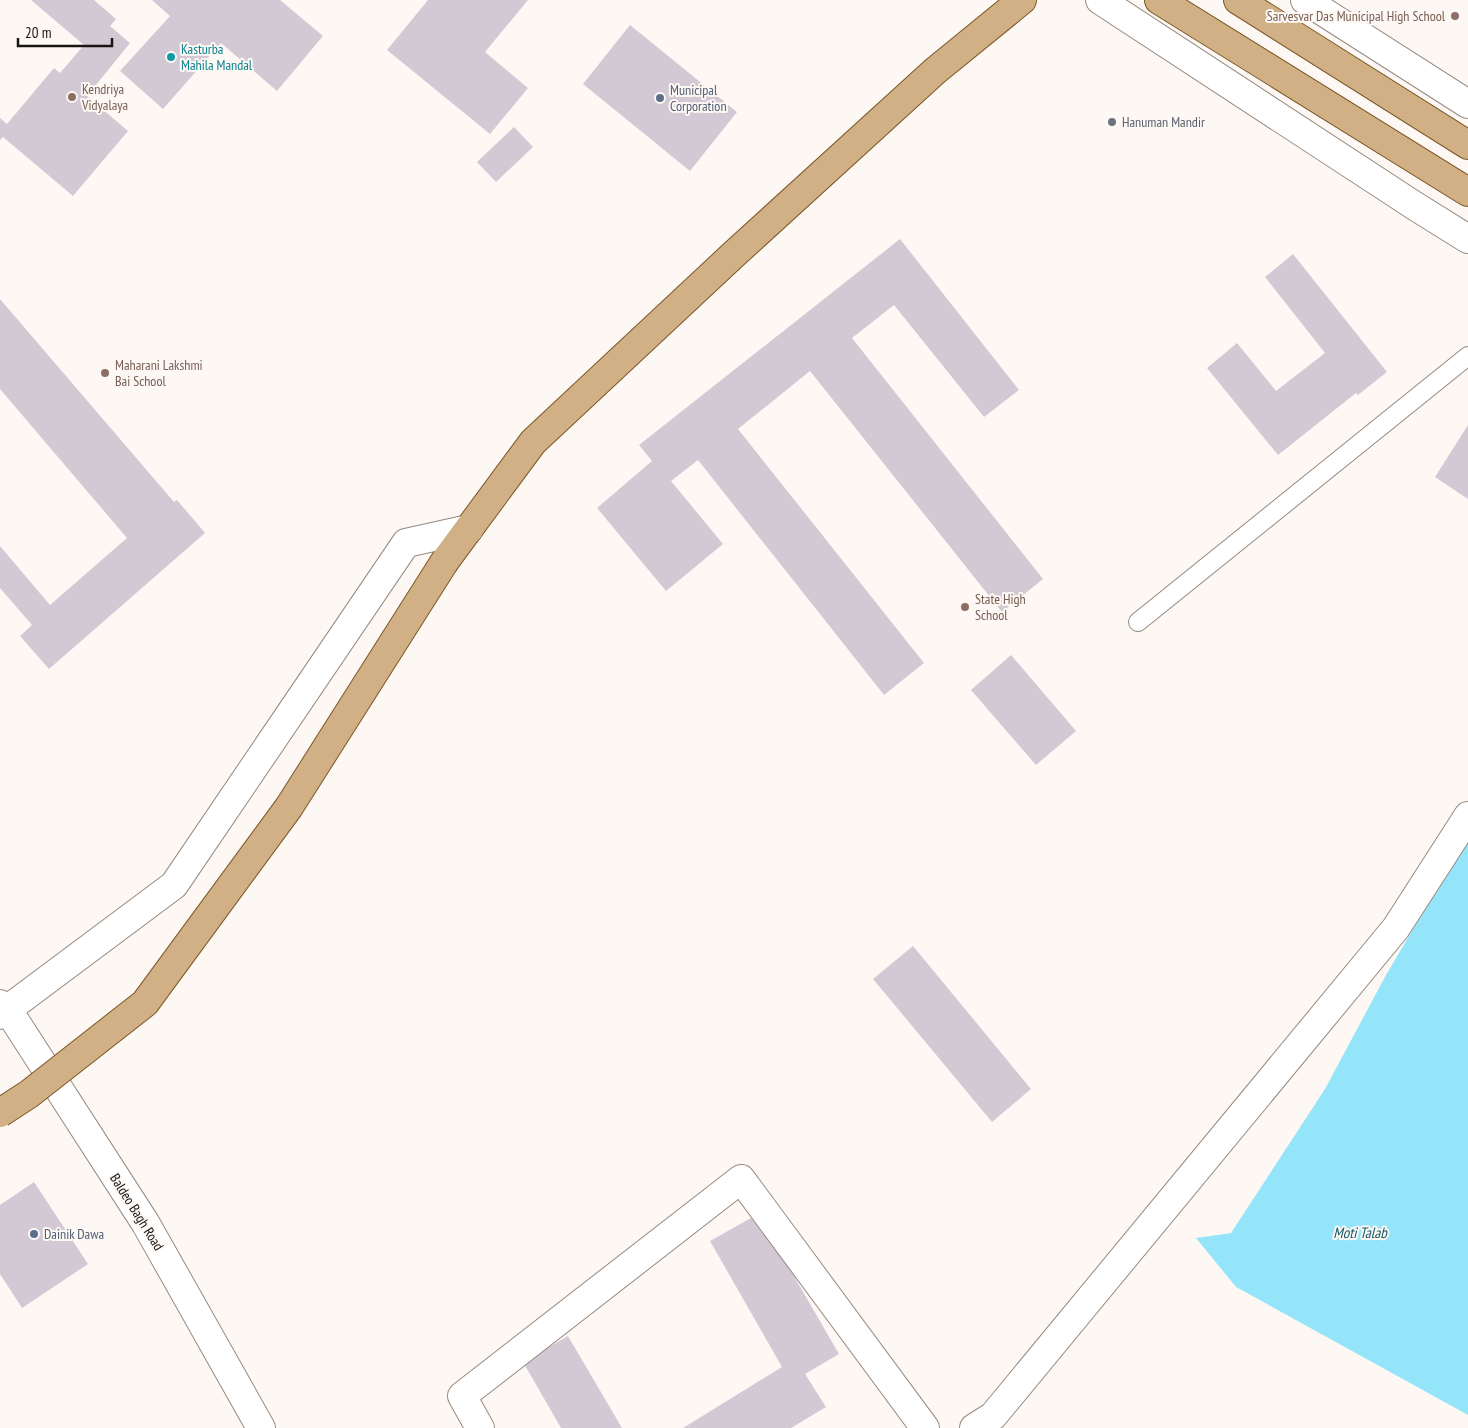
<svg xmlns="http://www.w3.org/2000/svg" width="1468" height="1428" font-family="'PT Sans Narrow',sans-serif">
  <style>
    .water { fill: #95e5fa }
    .building { fill: #d3c9d5 }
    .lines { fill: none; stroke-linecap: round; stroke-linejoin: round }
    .service-casing { stroke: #968a80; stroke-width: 20 }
    .minor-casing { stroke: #968a80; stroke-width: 30 }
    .tertiary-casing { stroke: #968a80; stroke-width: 30 }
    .primary-casing { stroke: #7c5727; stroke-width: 30 }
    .service { stroke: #fff; stroke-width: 18 }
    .minor { stroke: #fff; stroke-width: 28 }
    .tertiary { stroke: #fff; stroke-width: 28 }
    .primary { stroke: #d1b085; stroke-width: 28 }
    .primary-bridge-casing { stroke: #7c5727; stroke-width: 30; stroke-linecap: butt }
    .primary-bridge { stroke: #d1b085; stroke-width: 28 }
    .education-dot { fill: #8d6e63; stroke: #fdf8f4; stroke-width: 2 }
    .culture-dot { fill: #0f9aa8; stroke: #fdf8f4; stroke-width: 2 }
    .service-dot { fill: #5c6f8a; stroke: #fdf8f4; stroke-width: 2 }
    .worship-dot { fill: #6b7280; stroke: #fdf8f4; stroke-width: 2 }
    .labels { text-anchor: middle; stroke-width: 4; stroke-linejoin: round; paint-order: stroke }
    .education-label { font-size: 14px; fill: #785e54; stroke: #fdf8f4; text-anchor: start }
    .culture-label { font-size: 14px; fill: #0d838f; stroke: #fdf8f4; text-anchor: start }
    .service-label { font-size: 14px; fill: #4e5e75; stroke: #fdf8f4; text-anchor: start }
    .worship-label { font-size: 14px; fill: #5b616d; stroke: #fdf8f4; text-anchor: start }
    .street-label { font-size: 14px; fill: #181410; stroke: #fdf8f4 }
    .water-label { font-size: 15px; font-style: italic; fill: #155866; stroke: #fdf8f4 }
  </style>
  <rect width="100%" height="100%" fill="#fdf8f4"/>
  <path class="water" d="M1468,836V1415L1236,1287L1196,1238L1231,1233L1325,1089L1386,975Z"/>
  <g class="building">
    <path d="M31,0H94L116,19L110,26L130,43L87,96L128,131L73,196L3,137L0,140V118L7,124L54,68L60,73L84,45Z"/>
    <path d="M152,0H280L323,36L277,91L221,43L163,109L120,71L170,16Z"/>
    <path d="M428,0H528L485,52L528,88L490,134L387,50Z"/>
    <path d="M630,25L737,112L690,171L583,84Z"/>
    <path d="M514,127L533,147L496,182L477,162Z"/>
    <path d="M900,239L1019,390L984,417L894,305L852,338L1043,579L1002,612L810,371L738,429L924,663L884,695L698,460L671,481L723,544L666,591L597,508L652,461L639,445Z"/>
    <path d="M1293,254L1387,372L1358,395L1356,393L1278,455L1207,368L1237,343L1276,391L1325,353L1265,277Z"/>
    <path d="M0,299L174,502L177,500L205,533L49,669L20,636L32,625L0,588V546L50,605L127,538L0,389Z"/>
    <path d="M1468,425V499L1435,477Z"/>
    <path d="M1011,655L1076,731L1036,765L971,690Z"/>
    <path d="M913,946L1031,1089L992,1122L873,979Z"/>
    <path d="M34,1182L88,1264L22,1308L0,1274V1205Z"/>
    <path d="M758,1214L839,1354L805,1374L826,1407L791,1428H683L782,1367L710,1241Z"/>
    <path d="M568,1336L622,1428H561L523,1362Z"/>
  </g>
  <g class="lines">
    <defs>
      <path id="service" d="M1138,622L1468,356"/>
      <g id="minor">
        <path d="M0,1004L8,1010L146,1224L261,1428"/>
        <path d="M0,1015L174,885L406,543L469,529"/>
        <path d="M480,1428L462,1396L741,1179L925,1428"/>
        <path d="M974,1428L993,1416L1396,928L1468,816"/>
      </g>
      <g id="tertiary">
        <path d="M1100,0L1415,206L1468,239"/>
        <path d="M1305,0L1468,104"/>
      </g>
      <g id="primary">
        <path d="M1159,0L1468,192"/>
        <path d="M1238,0L1468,145"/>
        <path d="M445,561L533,442L732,256L935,71L1022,0"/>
      </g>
    </defs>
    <use href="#service" class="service-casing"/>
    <use href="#minor" class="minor-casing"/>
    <use href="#tertiary" class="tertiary-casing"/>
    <use href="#primary" class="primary-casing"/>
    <use href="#service" class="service"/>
    <use href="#minor" class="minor"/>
    <use href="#tertiary" class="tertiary"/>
    <use href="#primary" class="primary"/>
    <defs>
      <path id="primary-bridge" d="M0,1113L29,1094L145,1003L289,807L445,561"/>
    </defs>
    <use href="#primary-bridge" class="primary-bridge-casing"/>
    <use href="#primary-bridge" class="primary-bridge"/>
  </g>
  <g class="education-dot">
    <circle cx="1455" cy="16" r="5"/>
    <circle cx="72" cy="97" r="5"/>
    <circle cx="105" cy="373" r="5"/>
    <circle cx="965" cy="607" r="5"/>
  </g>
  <circle class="culture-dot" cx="171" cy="57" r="5"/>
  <g class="service-dot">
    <circle cx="660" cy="98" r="5"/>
    <circle cx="34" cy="1234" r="5"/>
  </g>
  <circle class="worship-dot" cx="1112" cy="122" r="5"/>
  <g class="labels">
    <g class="education-label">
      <text x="1445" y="21" text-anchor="end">Sarvesvar Das Municipal High School</text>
      <text x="82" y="94">Kendriya<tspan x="82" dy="16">Vidyalaya</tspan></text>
      <text x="115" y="370">Maharani Lakshmi<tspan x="115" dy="16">Bai School</tspan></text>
      <text x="975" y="604">State High<tspan x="975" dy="16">School</tspan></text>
    </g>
    <g class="culture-label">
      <text x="181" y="54">Kasturba<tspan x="181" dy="16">Mahila Mandal</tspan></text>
    </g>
    <g class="service-label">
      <text x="670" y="95">Municipal<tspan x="670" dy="16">Corporation</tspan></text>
      <text x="44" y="1239">Dainik Dawa</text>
    </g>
    <g class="worship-label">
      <text x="1122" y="127">Hanuman Mandir</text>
    </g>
    <g class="street-label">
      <text transform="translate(137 1212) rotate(58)" y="5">Baldeo Bagh Road</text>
    </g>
    <g class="water-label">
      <text x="1360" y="1238">Moti Talab</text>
    </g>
  </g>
  <path d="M18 38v8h94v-8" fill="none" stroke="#181410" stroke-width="2.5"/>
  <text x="25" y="38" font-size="15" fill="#181410" stroke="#fdf8f4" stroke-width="4" paint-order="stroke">20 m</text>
</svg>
